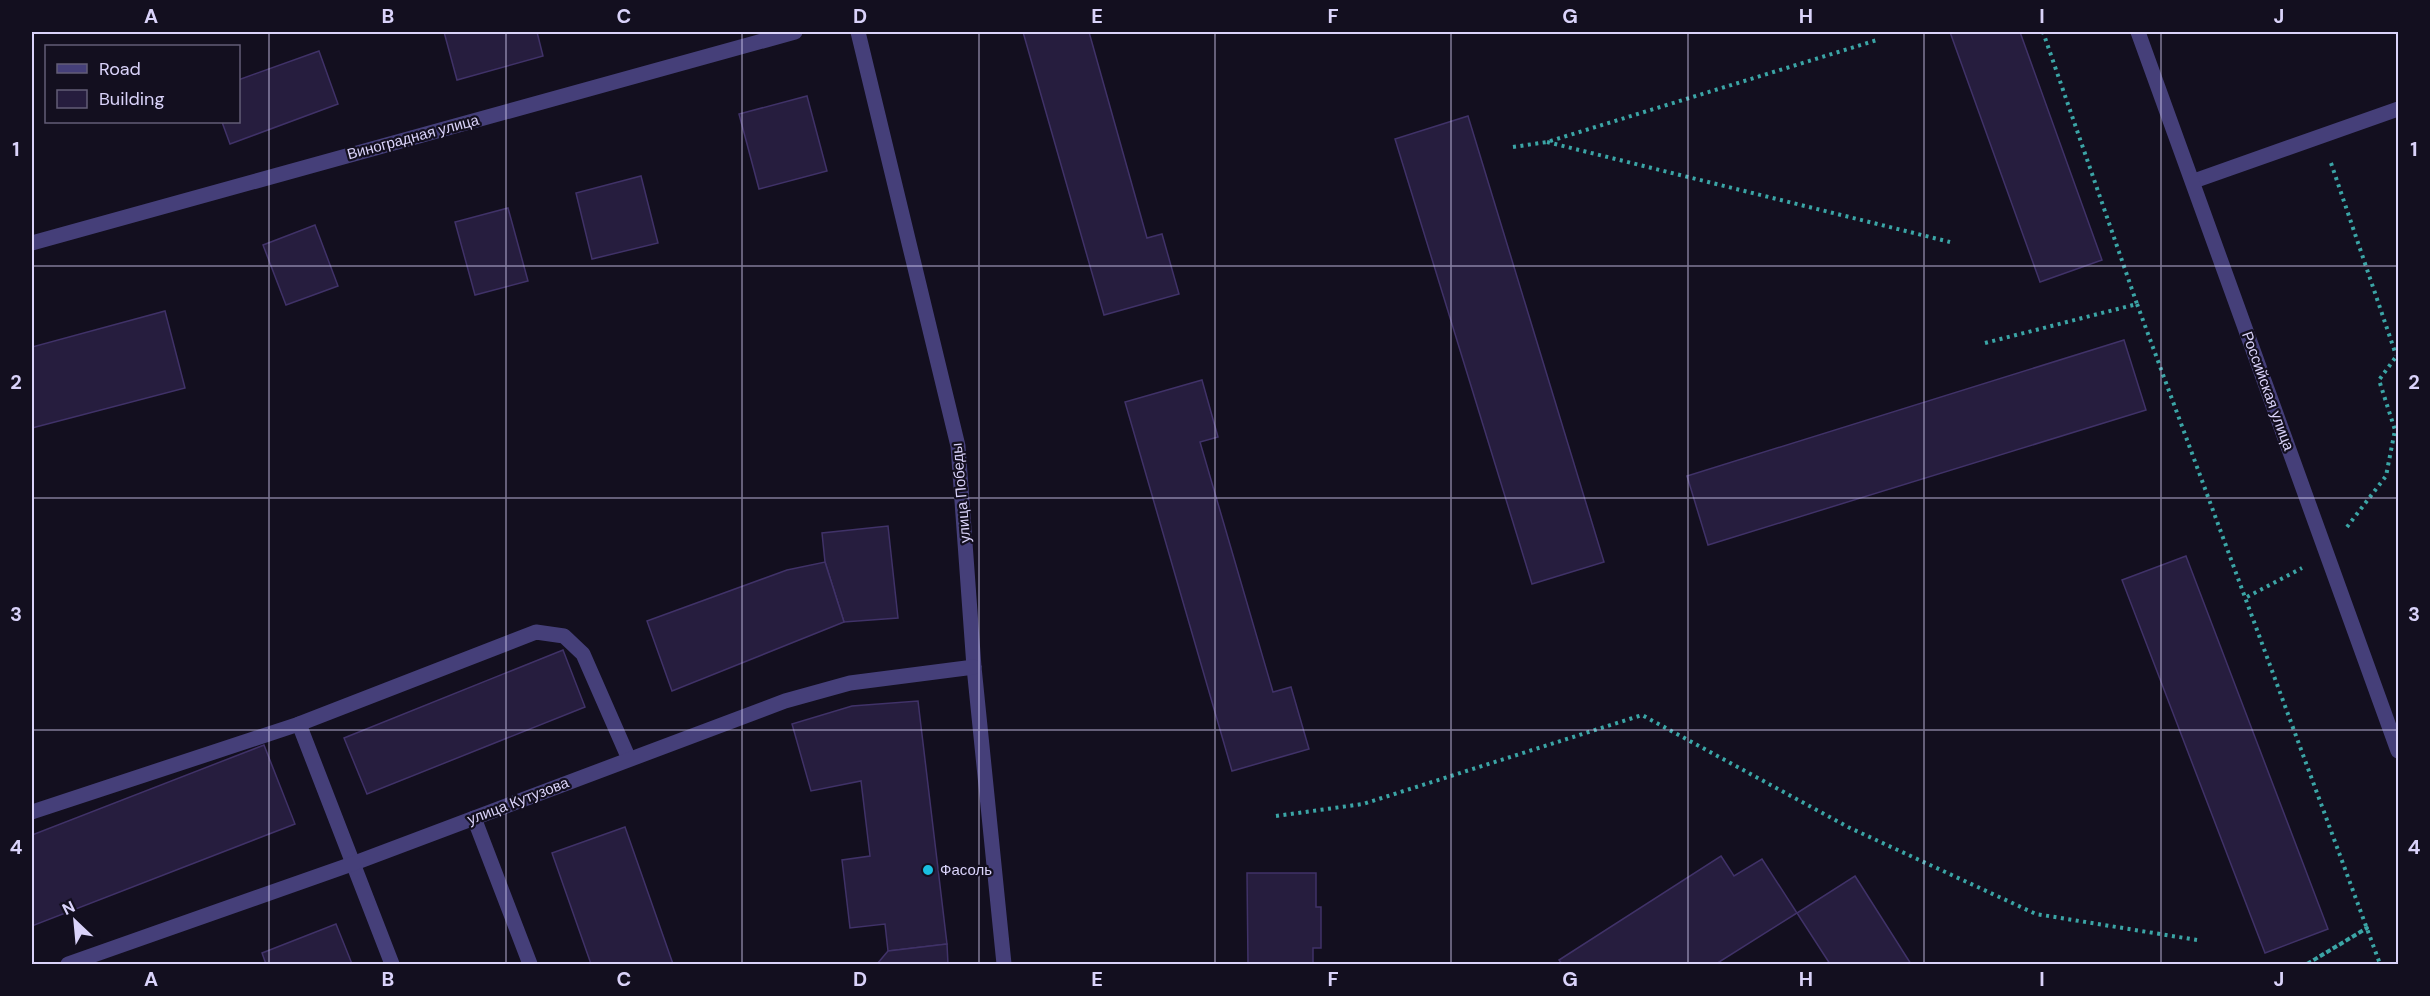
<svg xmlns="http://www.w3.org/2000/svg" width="2430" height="996" font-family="'DM Sans',sans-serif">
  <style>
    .building { fill: #261d3e; stroke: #403268; stroke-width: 1.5 }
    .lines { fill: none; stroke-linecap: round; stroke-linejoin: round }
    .path { stroke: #3ba5a6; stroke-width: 4; stroke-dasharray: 3 4.5; stroke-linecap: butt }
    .service { stroke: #453f79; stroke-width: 15 }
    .minor { stroke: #453f79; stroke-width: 15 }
    .grid { fill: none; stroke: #dad3fa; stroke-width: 1.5; stroke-opacity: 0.55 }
    .poi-dot { fill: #19bfe0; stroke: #130f1f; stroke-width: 2 }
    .labels { text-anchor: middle; stroke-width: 4.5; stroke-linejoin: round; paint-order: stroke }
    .street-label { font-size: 15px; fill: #dad3fa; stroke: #130f1f }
    .poi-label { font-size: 15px; fill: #dad3fa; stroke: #130f1f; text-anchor: start }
    .neatline { fill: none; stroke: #dad3fa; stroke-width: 2 }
    .grid-label { font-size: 20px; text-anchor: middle; font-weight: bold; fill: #dad3fa }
  </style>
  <rect width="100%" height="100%" fill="#130f1f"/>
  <g class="building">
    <path d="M444,32H537L543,56L457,80Z"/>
    <path d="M1023,32H1089L1147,238L1162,234L1179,294L1104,315Z"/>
    <path d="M1950,32H2020L2102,260L2040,282Z"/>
    <path d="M319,51L338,104L230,144L222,122H238V80Z"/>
    <path d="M807,96L827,171L759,189L739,114Z"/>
    <path d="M1468,116L1604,562L1532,584L1395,139Z"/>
    <path d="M641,176L658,243L592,259L576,193Z"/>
    <path d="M508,208L528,281L475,295L455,222Z"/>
    <path d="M315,225L338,286L286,305L263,245Z"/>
    <path d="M165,311L185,388L32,428V347Z"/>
    <path d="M2124,340L2146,410L1708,545L1687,476Z"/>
    <path d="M1202,380L1218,437L1200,442L1273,692L1291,687L1309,749L1232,771L1125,402Z"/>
    <path d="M888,526L898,618L844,622L825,562L822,533Z"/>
    <path d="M2186,556L2328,929L2265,953L2122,580Z"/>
    <path d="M825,562L844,622L672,691L647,621L787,570Z"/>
    <path d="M563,650L585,707L367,794L344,738Z"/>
    <path d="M918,701L947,944L888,951L885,924L850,928L842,860L870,856L861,781L811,791L792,724L852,706Z"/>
    <path d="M264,745L295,824L32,926V835Z"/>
    <path d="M625,827L673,964H591L552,853Z"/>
    <path d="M1721,856L1734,876L1762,859L1797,913L1716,964H1562L1559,960Z"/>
    <path d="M1247,873H1316V907H1321V948H1313V964H1248Z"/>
    <path d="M1855,876L1911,964H1830L1797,913Z"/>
    <path d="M336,924L352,964H266L262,953Z"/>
    <path d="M947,944L948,964H877L888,951Z"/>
  </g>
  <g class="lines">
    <g class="path">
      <path d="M1547,142L1950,242"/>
      <path d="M1513,147L1547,142L1877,40"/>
      <path d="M2331,163L2396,355"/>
      <path d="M2137,304L2380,964"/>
      <path d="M1985,343L2137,304L2043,32"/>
      <path d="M2347,527L2386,476L2395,430L2379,380L2398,354"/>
      <path d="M2247,597L2302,568"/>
      <path d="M1276,816L1363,804L1642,715L1848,827L2036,914L2197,940"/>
      <path d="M2307,964L2367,928L2307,964"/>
    </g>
    <g class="service">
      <path d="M2194,181L2398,109"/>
      <path d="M299,724L392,964"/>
      <path d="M32,812L299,724L536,632L564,636L583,654L629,759"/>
      <path d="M474,818L530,964"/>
    </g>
    <g class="minor">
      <path d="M858,32L958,446L974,667L1004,964"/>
      <path d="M2138,32L2398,751"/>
      <path d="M32,243L795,32"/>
      <path d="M68,964L352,864L785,701L850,683L974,667"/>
    </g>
  </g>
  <path class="grid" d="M269,32V964M506,32V964M742,32V964M979,32V964M1215,32V964M1451,32V964M1688,32V964M1924,32V964M2161,32V964M32,266H2398M32,498H2398M32,730H2398"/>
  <circle class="poi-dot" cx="928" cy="870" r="6"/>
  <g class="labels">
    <g class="street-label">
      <text transform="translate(413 137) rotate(-15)" y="5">Виноградная улица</text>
      <text transform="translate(2268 391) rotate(70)" y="5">Российская улица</text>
      <text transform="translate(961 493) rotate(-95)" y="5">улица Победы</text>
      <text transform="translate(518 801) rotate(-21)" y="5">улица Кутузова</text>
    </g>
    <g class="poi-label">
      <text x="940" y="875">Фасоль</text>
    </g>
  </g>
  <rect width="2430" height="996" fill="none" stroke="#130f1f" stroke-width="66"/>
  <rect x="45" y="45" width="195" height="78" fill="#130f1f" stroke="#635d77" stroke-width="1.5"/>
  <rect x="57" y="64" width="30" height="9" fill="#453f79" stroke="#635d77" stroke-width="1.5"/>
  <text x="99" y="75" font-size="18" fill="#dad3fa">Road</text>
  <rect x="57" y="90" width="30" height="18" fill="#261d3e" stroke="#635d77" stroke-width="1.5"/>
  <text x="99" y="105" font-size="18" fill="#dad3fa">Building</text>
  <g transform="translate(75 921) rotate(334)" stroke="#130f1f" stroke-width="4.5" paint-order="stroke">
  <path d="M0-4.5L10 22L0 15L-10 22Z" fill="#dad3fa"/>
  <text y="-9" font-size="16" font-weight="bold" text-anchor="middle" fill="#dad3fa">N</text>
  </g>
  <rect x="33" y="33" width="2364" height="930" class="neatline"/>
  <g class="grid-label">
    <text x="151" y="23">A</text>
    <text x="388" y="23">B</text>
    <text x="624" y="23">C</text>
    <text x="860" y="23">D</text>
    <text x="1097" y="23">E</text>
    <text x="1333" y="23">F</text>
    <text x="1570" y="23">G</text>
    <text x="1806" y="23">H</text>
    <text x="2042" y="23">I</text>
    <text x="2279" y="23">J</text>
    <text x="16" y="156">1</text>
    <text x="2414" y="156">1</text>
    <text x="16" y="389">2</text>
    <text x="2414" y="389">2</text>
    <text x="16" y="621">3</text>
    <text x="2414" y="621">3</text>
    <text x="16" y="854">4</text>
    <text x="2414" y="854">4</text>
    <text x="151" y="986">A</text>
    <text x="388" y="986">B</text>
    <text x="624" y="986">C</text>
    <text x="860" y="986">D</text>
    <text x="1097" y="986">E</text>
    <text x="1333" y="986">F</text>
    <text x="1570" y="986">G</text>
    <text x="1806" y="986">H</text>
    <text x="2042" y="986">I</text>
    <text x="2279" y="986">J</text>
  </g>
</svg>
